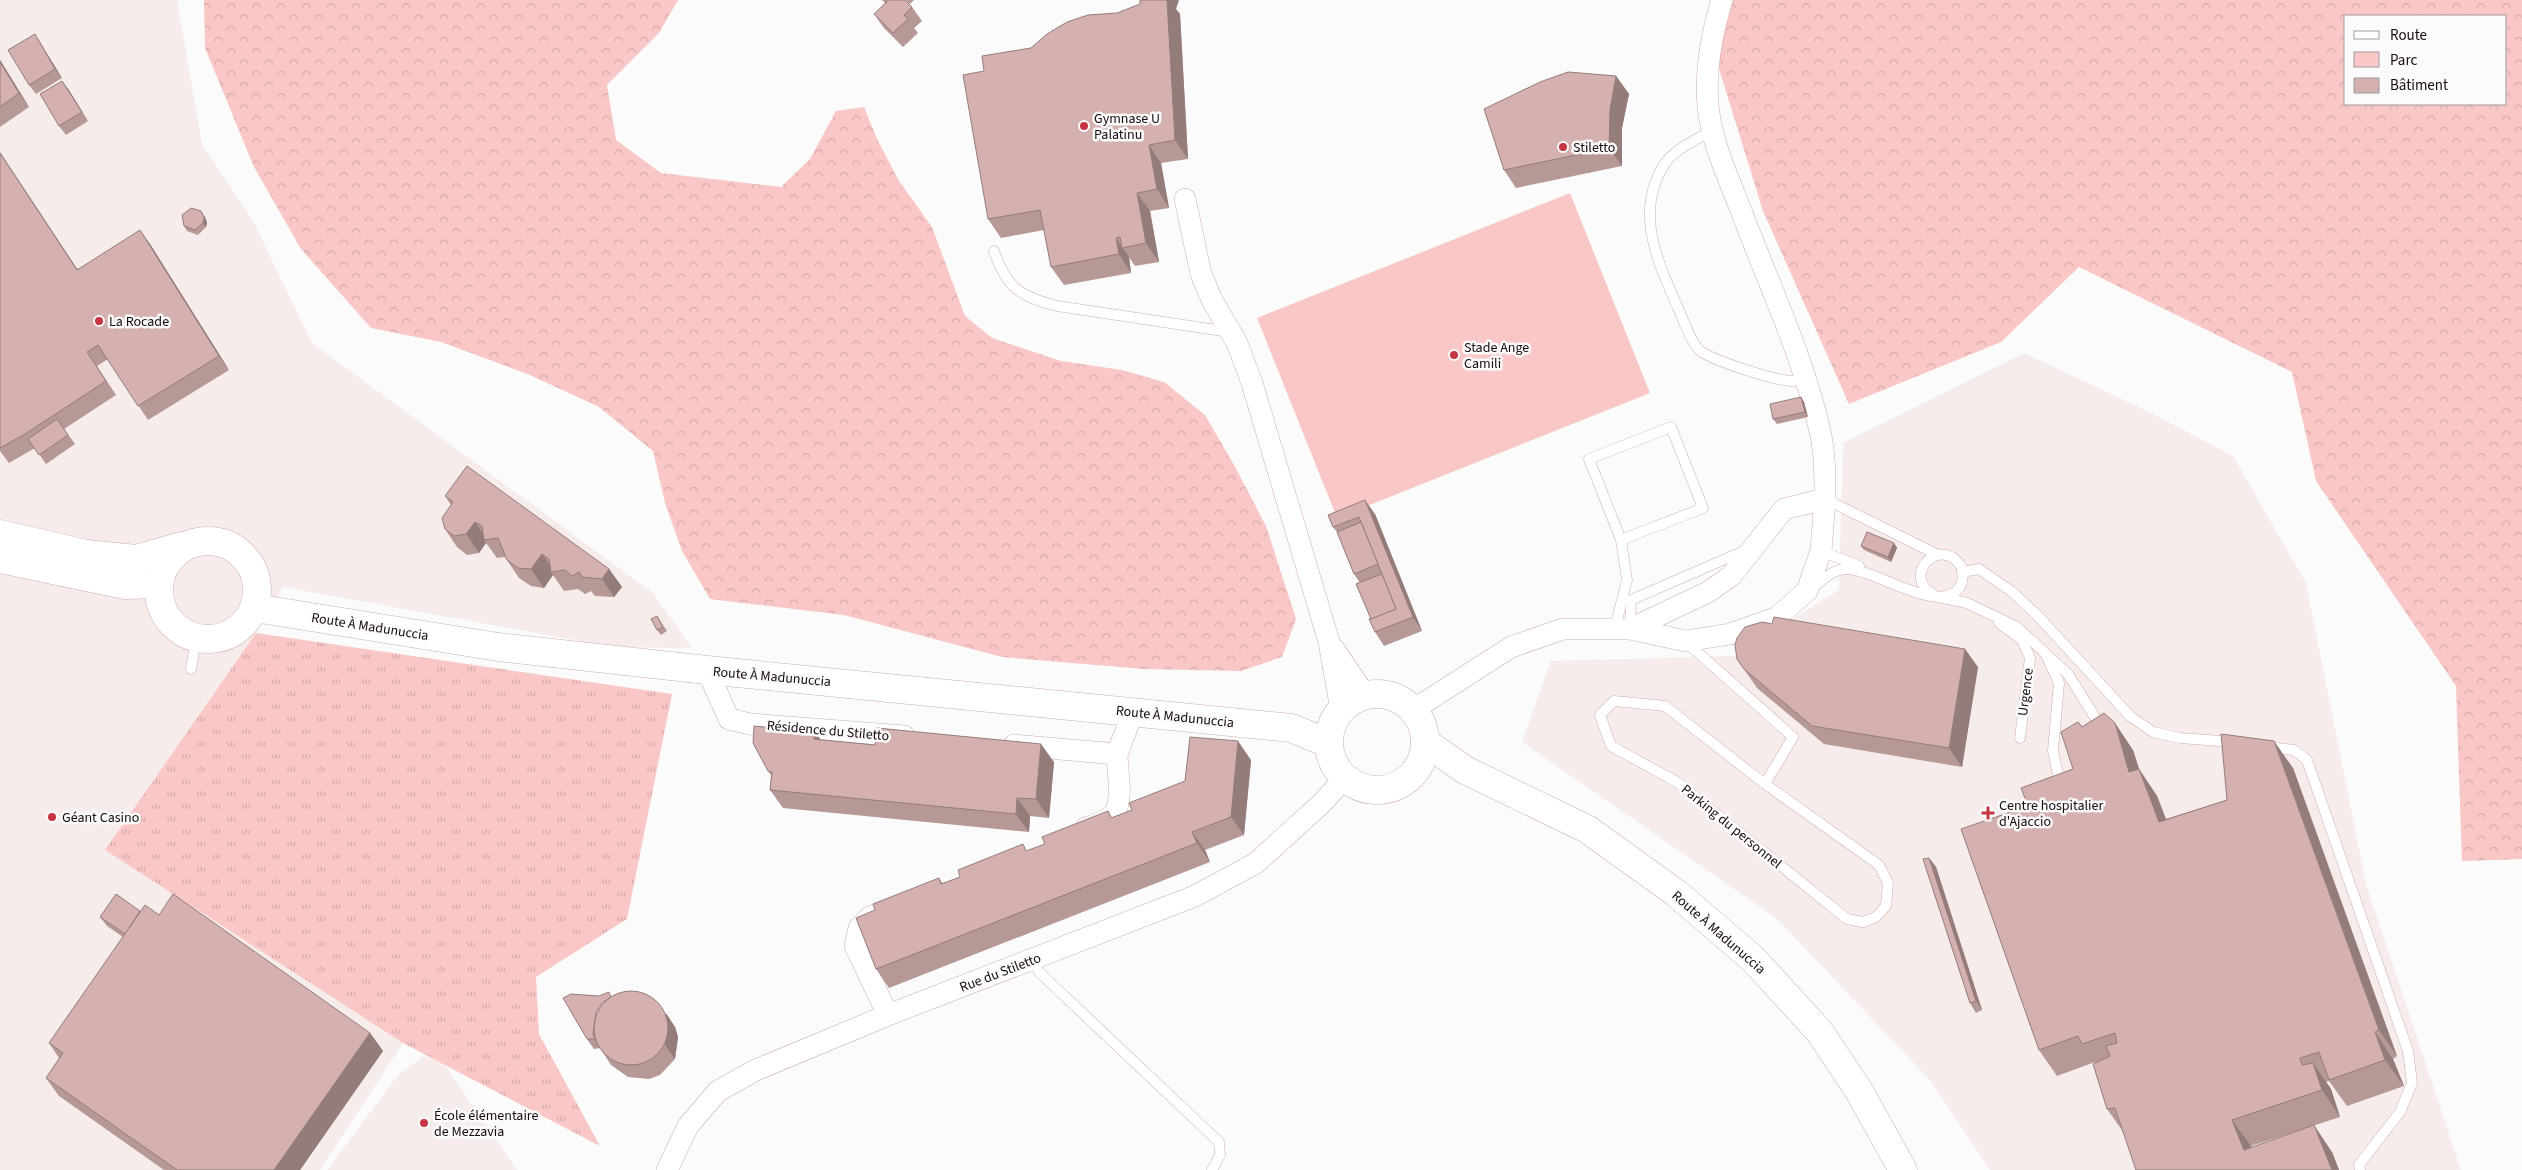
<svg xmlns="http://www.w3.org/2000/svg" width="2522" height="1170" font-family="'Source Sans 3',sans-serif">
  <style>
    .built { fill: #f6ecec }
    .grass { fill: url(#grass-tufts) }
    .forest { fill: url(#forest-crowns); fill-rule: evenodd }
    .green { fill: #f9c7c5 }
    .lines { fill: none; stroke-linecap: round; stroke-linejoin: round }
    .lane-casing { stroke: #d0aeac; stroke-width: 11 }
    .street-casing { stroke: #d0aeac; stroke-width: 22 }
    .secondary-casing { stroke: #d0aeac; stroke-width: 29 }
    .lane { stroke: #fff; stroke-width: 10 }
    .street { stroke: #fff; stroke-width: 21 }
    .secondary { stroke: #fff; stroke-width: 28 }
    .wall { fill: #b69897 }
    .shaded-wall { fill: #947c7b }
    .building { fill: #d4b1b0; stroke: #947c7b }
    .poi-dot { fill: #c53542; stroke: #fbfbfb; stroke-width: 2 }
    .labels { text-anchor: middle; stroke-width: 5; stroke-linejoin: round; paint-order: stroke }
    .poi-label { font-size: 14px; fill: #170b0b; stroke: #fbfbfb; text-anchor: start }
    .street-label { font-size: 14px; fill: #170b0b; stroke: #fbfbfb }
  </style>
  <defs>
    <pattern id="grass-tufts" width="24" height="20" patternUnits="userSpaceOnUse" patternTransform="scale(1.25)"><rect width="24" height="20" fill="#f9c7c5"/><path d="M3 7l-1-3M5 7V3M7 7l1-3M15 17l-1-3M17 17v-4M19 17l1-3" fill="none" stroke="#d5aaa8"/></pattern>
    <pattern id="forest-crowns" width="20" height="18" patternUnits="userSpaceOnUse" patternTransform="scale(1.25)"><rect width="20" height="18" fill="#f9c7c5"/><path d="M2 6a3 3 0 1 1 6 0M12 15a3 3 0 1 1 6 0" fill="none" stroke="#d5aaa8"/></pattern>
  </defs>
  <rect width="100%" height="100%" fill="#fbfbfb"/>
  <g class="built">
    <path d="M0,0H177L202,144L253,221L312,343L653,593L692,648L614,647L283,587L256,633L105,850L403,1043L320,1170H0Z"/>
    <path d="M2024,353L2149,412L2233,456L2306,583L2366,884L2461,1170H1990L1930,1080L1776,918L1522,742L1551,661L1733,656L1839,590L1843,443Z"/>
    <path d="M424,1056L442,1061L517,1170H327L398,1075Z"/>
  </g>
  <path class="grass" d="M256,633L672,694L627,919L536,977L539,1034L600,1146L403,1043L105,850Z"/>
  <g class="forest">
    <path d="M204,0H678L659,33L607,85L616,140L661,173L781,187L810,159L836,111L864,107L877,139L899,181L932,227L965,316L992,338L1061,361L1122,370L1164,382L1205,415L1234,465L1266,526L1296,619L1282,657L1241,671L1143,669L1002,657L844,615L710,599L682,551L665,503L653,451L599,407L530,375L441,342L371,328L301,249L254,167L205,48Z"/>
    <path d="M1728,0H2522V859L2462,861L2456,686L2316,481L2292,372L2079,267L2001,342L1849,404L1763,211L1712,46ZM2346,16H2506V104H2346Z"/>
  </g>
  <path class="green" d="M1570,193L1650,393L1337,518L1257,318Z"/>
  <g class="lines">
    <defs>
      <g id="lane">
        <path d="M1713,130C1698,139 1674,149 1664,165C1634,213 1658,262 1678,308C1684,321 1689,338 1698,349C1709,360 1774,380 1791,381C1796,381 1801,380 1806,380"/>
        <path d="M994,251C1007,289 1020,296 1057,306L1230,332"/>
        <path d="M1825,499L1938,555"/>
        <path d="M1821,551L1859,566"/>
        <path d="M1962,572L1979,569L2011,591L2037,615L2130,716L2153,732L2180,738L2233,742"/>
        <path d="M1811,589C1822,580 1833,569 1847,569C1873,568 1939,616 1959,588C1964,581 1963,574 1961,566C1939,534 1900,577 1934,595"/>
        <path d="M1939,597L1967,603L2017,627L2045,653L2059,683L2053,751L2061,788"/>
        <path d="M1999,623L2022,640L2030,658L2020,738"/>
        <path d="M1615,628L1627,580L1621,540L1589,459L1671,427L1703,508L1621,540"/>
        <path d="M1630,629L1631,600L1746,550"/>
        <path d="M1686,642L1793,737L1765,784L1665,706L1614,701L1600,715L1611,746L1677,782L1847,919L1863,922L1876,917L1886,906L1888,883L1879,865L1765,784"/>
        <path d="M2048,656L2068,674L2103,730"/>
        <path d="M191,669L196,639"/>
        <path d="M2268,747L2294,750L2307,760L2408,1051L2412,1083L2400,1112L2359,1165L2360,1170"/>
        <path d="M1032,959L1039,972L1219,1142L1220,1155L1212,1170"/>
      </g>
      <g id="street">
        <path d="M1722,0C1712,33 1705,70 1708,105C1711,142 1729,179 1742,213C1769,285 1803,356 1820,431C1825,453 1825,476 1825,499"/>
        <path d="M1185,199L1201,274L1212,300L1237,343L1252,383L1329,642L1341,710"/>
        <path d="M1334,649L1365,695"/>
        <path d="M707,670L729,719L750,724L904,736"/>
        <path d="M1413,710L1511,647L1563,629H1630L1686,641L1730,634L1776,618L1807,591L1821,551L1825,499L1784,509L1731,576L1708,592L1630,629"/>
        <path d="M1014,745L1117,754L1133,712"/>
        <path d="M1086,828C1096,824 1112,820 1116,810C1123,794 1117,770 1117,754"/>
        <path d="M882,912L870,917L859,928L855,946L888,1015"/>
        <path d="M667,1170L688,1126L718,1091L756,1070L888,1015L1195,896L1256,863L1321,804L1345,778"/>
      </g>
      <g id="secondary">
        <path d="M0,534L86,554L136,559L182,546"/>
        <circle cx="208" cy="590" r="49"/>
        <path d="M0,559L125,585L157,584"/>
        <path d="M255,608L498,647L707,670L1291,728L1328,743"/>
        <circle cx="1377" cy="742" r="48"/>
        <path d="M1425,742L1465,770L1587,829L1676,893L1753,959L1819,1031L1859,1091L1903,1170"/>
      </g>
    </defs>
    <use href="#lane" class="lane-casing"/>
    <use href="#street" class="street-casing"/>
    <use href="#secondary" class="secondary-casing"/>
    <use href="#lane" class="lane"/>
    <use href="#street" class="street"/>
    <use href="#secondary" class="secondary"/>
  </g>
  <g class="wall">
    <path d="M882,0H905L912,7L922,21L914,28L918,33L903,47L884,28L874,14L885,3Z"/>
    <path d="M906,0H914L910,4Z"/>
    <path d="M1176,7V9L1180,14L1188,159L1161,163L1169,208L1150,211L1159,262L1135,266L1129,257L1131,273L1064,285L1051,267L1044,230L1001,238L988,219L984,71L1031,48Z"/>
    <path d="M35,34L62,78L36,94L29,85Z"/>
    <path d="M0,60L29,107L0,127Z"/>
    <path d="M1616,76L1629,94L1622,128V166L1516,188L1504,170Z"/>
    <path d="M62,81L88,121L66,135L59,126Z"/>
    <path d="M0,152L77,269L150,244L229,370L148,420L108,359L97,366L116,395L64,429L75,444L46,464L35,448L9,463L0,451Z"/>
    <path d="M205,216L207,222L206,227L198,235L187,231L184,226Z"/>
    <path d="M1801,397L1804,402L1808,417L1777,424L1773,419Z"/>
    <path d="M445,496L609,569L622,587L614,597L595,596L591,591L585,594L578,589L564,591L553,575L544,588L531,586L519,578L505,557L497,558L486,543L479,553L467,555L457,547L445,529L451,505Z"/>
    <path d="M1375,514L1422,631L1384,646L1375,632L1360,583L1354,574L1337,532L1333,527L1328,515Z"/>
    <path d="M1894,543L1897,548L1891,562L1864,550L1861,546Z"/>
    <path d="M657,616L667,631L661,635L657,630Z"/>
    <path d="M1737,659L1978,667L1962,767L1824,744L1757,688Z"/>
    <path d="M2082,727L2133,750L2139,769L2157,796L2166,819L2227,800L2293,768L2397,1056L2393,1059L2404,1086L2347,1106L2329,1081L2326,1082L2331,1089L2340,1117L2251,1146V1147L2332,1152L2339,1170H2136L2124,1133L2107,1109L2095,1062L2057,1076L2039,1050L2028,806L2073,769Z"/>
    <path d="M815,732L821,740L1054,762L1049,818L1030,816L1029,832L783,808L770,790L771,775L768,771Z"/>
    <path d="M1251,760L1244,835L1205,850L1210,862L889,988L876,969L875,910L939,878L943,884L1045,844L1108,811L1112,818Z"/>
    <path d="M1929,858L1936,867L1982,1010L1976,1013L1970,1003Z"/>
    <path d="M140,911L159,915L370,1033L383,1051L300,1170H164L59,1096L46,1078L59,1058L49,1043L123,937L107,926L100,917Z"/>
    <path d="M612,997L675,1027L678,1037L675,1059L660,1075L649,1079L628,1077L611,1065L600,1048L594,1049L587,1039Z"/>
  </g>
  <g class="shaded-wall">
    <path d="M1166,0H1179L1176,9L1180,14L1188,159L1175,140Z"/>
    <path d="M35,34L41,44L62,78L55,69Z"/>
    <path d="M0,60L29,107L19,93L0,62Z"/>
    <path d="M1616,76L1629,94L1622,128V166L1609,148L1610,110Z"/>
    <path d="M62,81L69,90L88,121L82,112Z"/>
    <path d="M1149,145L1161,163L1169,208L1157,189Z"/>
    <path d="M0,152L87,284L77,270Z"/>
    <path d="M1137,193L1150,211L1159,262L1146,243Z"/>
    <path d="M201,211L207,222L206,227L203,223Z"/>
    <path d="M140,230L150,244L229,370L219,356Z"/>
    <path d="M1116,238L1129,257L1131,273L1119,254Z"/>
    <path d="M1801,397L1804,402L1808,417L1805,412Z"/>
    <path d="M1365,500L1375,514L1422,631L1413,617Z"/>
    <path d="M475,522L487,539L484,540L486,543L479,553L466,534Z"/>
    <path d="M1894,543L1897,548L1891,562L1888,557Z"/>
    <path d="M542,554L555,572H551L553,575L544,588L531,569Z"/>
    <path d="M609,569L622,587L614,597L602,579Z"/>
    <path d="M1965,649L1978,667L1962,767L1949,748Z"/>
    <path d="M2115,723L2133,750L2148,798L2129,772Z"/>
    <path d="M815,732L828,750L814,739Z"/>
    <path d="M1238,741L1251,760L1244,835L1231,817Z"/>
    <path d="M2274,741L2293,768L2397,1056L2379,1030Z"/>
    <path d="M1041,744L1054,762L1049,818L1036,799Z"/>
    <path d="M2139,769L2157,796L2177,848L2159,822Z"/>
    <path d="M1017,798L1030,816L1029,832L1016,814Z"/>
    <path d="M1192,832L1205,850L1210,862L1197,843Z"/>
    <path d="M1929,858L1936,867L1982,1010L1976,1001Z"/>
    <path d="M666,1013L675,1027L678,1037L675,1059L665,1045Z"/>
    <path d="M2375,1032L2393,1059L2404,1086L2385,1060Z"/>
    <path d="M370,1033L383,1051L300,1170H274Z"/>
    <path d="M2313,1063L2331,1089L2340,1117L2322,1090Z"/>
    <path d="M2232,1120L2251,1146L2260,1170L2244,1150Z"/>
    <path d="M2314,1125L2332,1152L2339,1170H2332Z"/>
  </g>
  <g class="building">
    <path d="M886,0H905L912,7L904,15L908,19L893,33L874,14L887,2Z"/>
    <path d="M1140,0H1167L1175,140L1149,145L1157,189L1137,193L1146,243L1122,248L1120,237L1116,238L1119,254L1051,267L1040,210L988,219L963,75L984,71L982,56L1031,48L1047,34L1067,22L1088,15L1117,13L1140,4Z"/>
    <path d="M35,34L55,69L29,85L8,50Z"/>
    <path d="M0,62L19,93L0,107Z"/>
    <path d="M1568,72L1616,76L1610,110L1609,148L1504,170L1484,109L1540,82Z"/>
    <path d="M62,81L82,112L59,126L40,94Z"/>
    <path d="M0,153L77,270L140,230L219,356L138,406L98,345L87,352L106,381L25,434L0,448Z"/>
    <path d="M191,208L201,211L204,217L203,223L195,230L184,226L182,215Z"/>
    <path d="M1801,397L1805,412L1773,419L1770,404Z"/>
    <path d="M57,419L68,435L39,455L28,439Z"/>
    <path d="M467,466L609,569L602,579L582,577L579,572L572,576L565,570L551,572L549,559L542,554L531,569L518,568L507,560L498,538L484,540L482,526L475,522L466,534L454,536L445,529L442,518L453,502L445,496Z"/>
    <path d="M1365,500L1413,617L1375,632L1369,619L1396,609L1359,517L1333,527L1328,515Z"/>
    <path d="M1361,522L1378,564L1354,574L1337,532Z"/>
    <path d="M1867,532L1894,543L1888,557L1861,546Z"/>
    <path d="M1382,574L1396,609L1371,619L1356,584Z"/>
    <path d="M657,616L663,627L657,630L651,619Z"/>
    <path d="M1774,617L1965,649L1949,748L1812,726L1744,669L1737,659L1735,645L1737,638L1745,627L1762,622L1772,624Z"/>
    <path d="M2104,713L2115,723L2129,772L2139,769L2159,822L2227,800L2221,734L2274,741L2379,1030L2375,1032L2385,1060L2329,1080L2319,1052L2300,1058L2302,1065L2313,1063L2322,1090L2232,1120L2244,1150L2314,1125L2332,1170H2136L2115,1108L2107,1109L2093,1064L2110,1056L2106,1046L2117,1043L2115,1033L2082,1044L2078,1036L2039,1050L1961,829L2028,806L2021,788L2073,769L2061,732L2078,722L2082,727Z"/>
    <path d="M754,726L815,732L814,739L875,745L877,728L1041,744L1036,799L1017,798L1016,814L770,790L772,772L768,771L753,743Z"/>
    <path d="M1190,737L1238,741L1231,817L1192,832L1197,843L876,969L856,918L875,910L873,904L939,878L941,884L960,877L958,870L1023,844L1026,851L1045,844L1042,837L1108,811L1111,818L1132,810L1129,803L1185,781Z"/>
    <path d="M1929,858L1976,1001L1970,1003L1923,859Z"/>
    <path d="M116,894L140,911L125,934L100,917Z"/>
    <path d="M173,894L370,1033L274,1170H177L46,1078L63,1053L49,1043L145,905L159,915Z"/>
    <circle cx="631" cy="1028" r="37"/>
    <path d="M609,992L611,997L602,1003L596,1012L593,1034L595,1039H587L563,998L571,994L599,996Z"/>
  </g>
  <g class="poi-dot">
    <circle cx="1084" cy="126" r="5"/>
    <circle cx="1563" cy="147" r="5"/>
    <circle cx="99" cy="321" r="5"/>
    <circle cx="1454" cy="355" r="5"/>
    <path d="M1985.5 805.5h5v5h5v5h-5v5h-5v-5h-5v-5h5z"/>
    <circle cx="52" cy="817" r="5"/>
    <circle cx="424" cy="1123" r="5"/>
  </g>
  <g class="labels">
    <g class="poi-label">
      <text x="1094" y="123">Gymnase U<tspan x="1094" dy="16">Palatinu</tspan></text>
      <text x="1573" y="152">Stiletto</text>
      <text x="109" y="326">La Rocade</text>
      <text x="1464" y="352">Stade Ange<tspan x="1464" dy="16">Camili</tspan></text>
      <text x="1999" y="810">Centre hospitalier<tspan x="1999" dy="16">d'Ajaccio</tspan></text>
      <text x="62" y="822">Géant Casino</text>
      <text x="434" y="1120">École élémentaire<tspan x="434" dy="16">de Mezzavia</tspan></text>
    </g>
    <g class="street-label">
      <text transform="translate(370 626) rotate(9)" y="5">Route À Madunuccia</text>
      <text transform="translate(772 676) rotate(5)" y="5">Route À Madunuccia</text>
      <text transform="translate(2025 692) rotate(-83)" y="5">Urgence</text>
      <text transform="translate(1175 716) rotate(6)" y="5">Route À Madunuccia</text>
      <text transform="translate(828 730) rotate(5)" y="5">Résidence du Stiletto</text>
      <text transform="translate(1732 826) rotate(39)" y="5">Parking du personnel</text>
      <text transform="translate(1719 932) rotate(41)" y="5">Route À Madunuccia</text>
      <text transform="translate(1000 972) rotate(-21)" y="5">Rue du Stiletto</text>
    </g>
  </g>
  <rect x="2344" y="15" width="162" height="90" fill="#fbfbfb" stroke="#a09b9b"/>
  <rect x="2354" y="31" width="25" height="8" fill="#ffffff" stroke="#a09b9b"/>
  <text x="2390" y="40" font-size="15" fill="#170b0b">Route</text>
  <rect x="2354" y="52" width="25" height="15" fill="#f9c7c5" stroke="#a09b9b"/>
  <text x="2390" y="65" font-size="15" fill="#170b0b">Parc</text>
  <rect x="2354" y="78" width="25" height="15" fill="#d4b1b0" stroke="#a09b9b"/>
  <text x="2390" y="90" font-size="15" fill="#170b0b">Bâtiment</text>
</svg>
